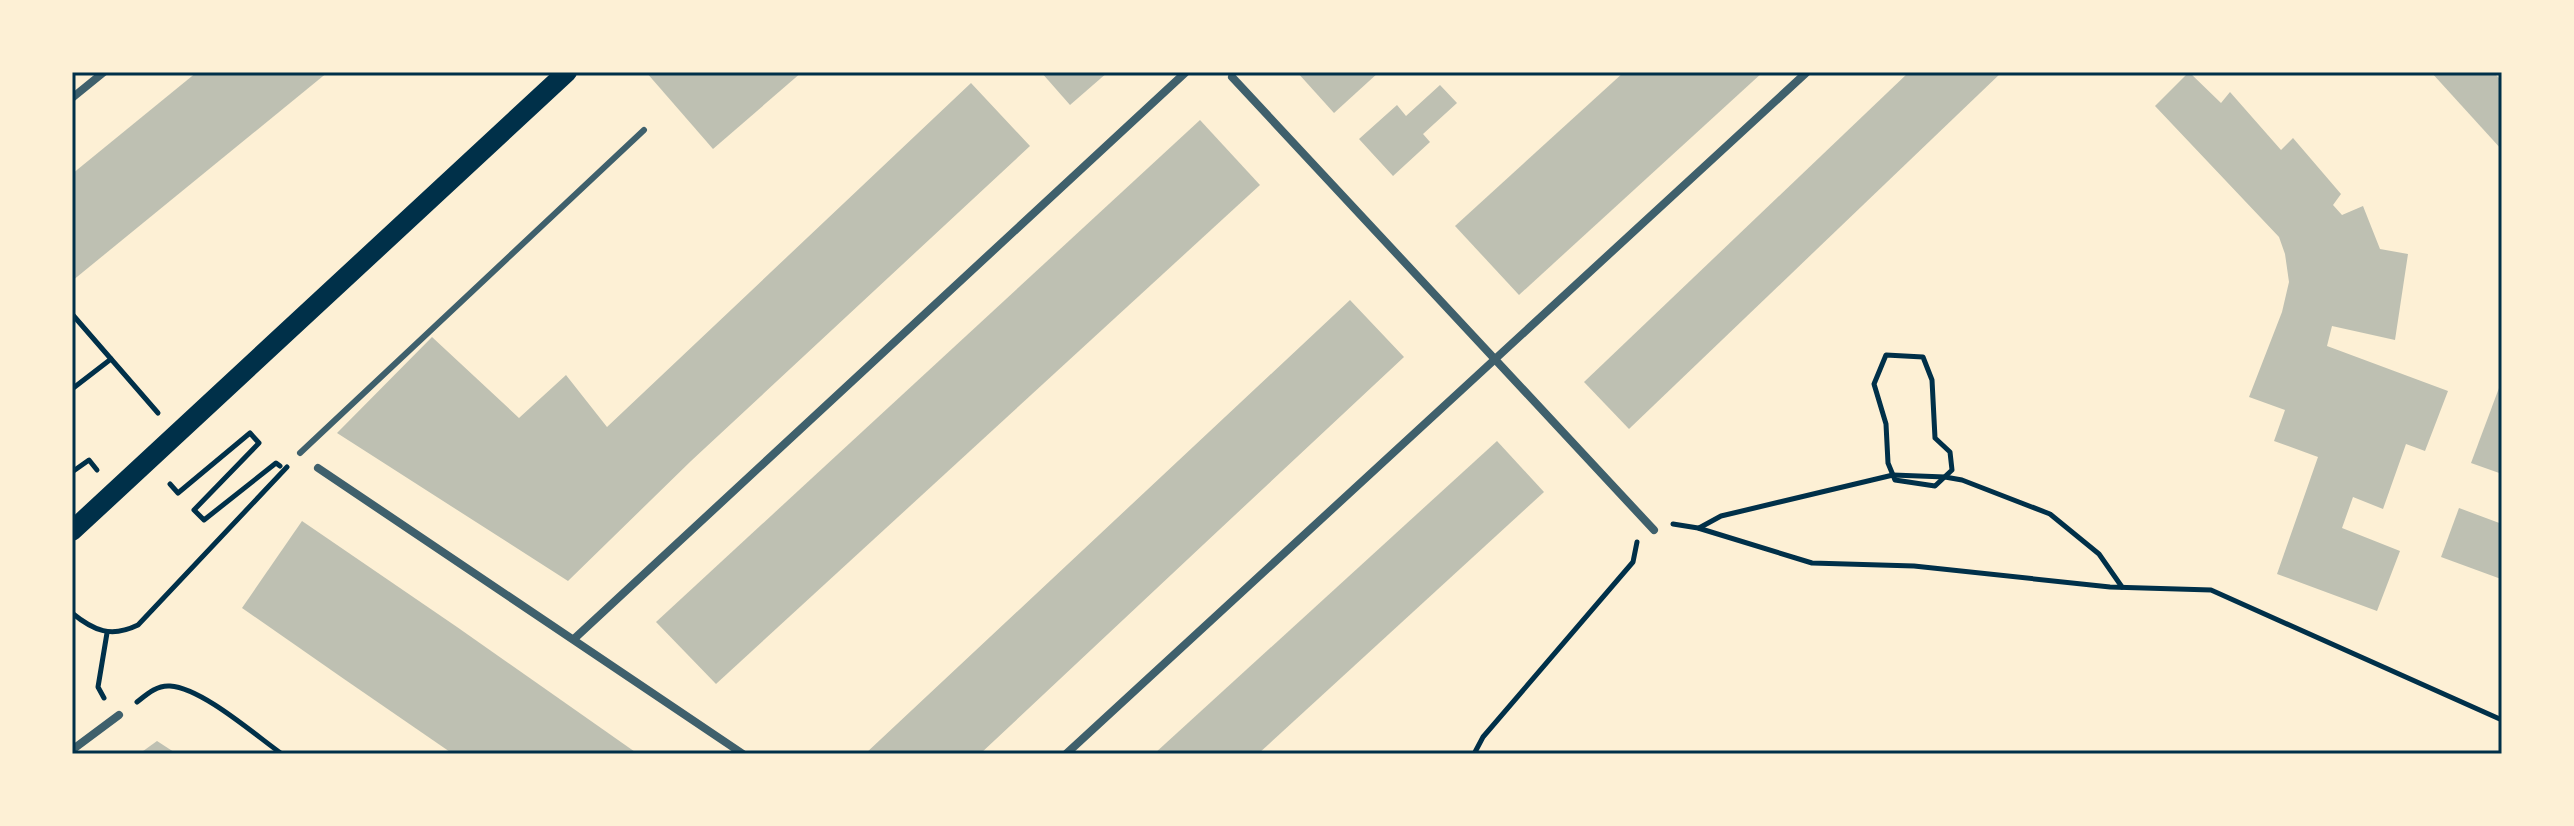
<svg xmlns="http://www.w3.org/2000/svg" width="2574" height="826" font-family="Overpass,sans-serif">
  <style>
    .building { fill: #bec0b2 }
    .lines { fill: none; stroke-linecap: round; stroke-linejoin: round }
    .path { stroke: #003049; stroke-width: 5 }
    .service { stroke: #3f606c; stroke-width: 6 }
    .minor { stroke: #3f606c; stroke-width: 8 }
    .primary { stroke: #003049; stroke-width: 20 }
    .neatline { fill: none; stroke: #003049; stroke-width: 3 }
  </style>
  <rect width="100%" height="100%" fill="#fdf0d5"/>
  <g class="building">
    <path d="M197,72H328L72,281V174Z"/>
    <path d="M646,72H802L713,149Z"/>
    <path d="M1041,72H1108L1070,105Z"/>
    <path d="M1297,72H1379L1334,113Z"/>
    <path d="M1624,72H1763L1519,295L1455,226Z"/>
    <path d="M1909,72H2002L1629,429L1584,382Z"/>
    <path d="M2189,72L2221,103L2230,92L2281,150L2293,138L2341,194L2333,205L2342,215L2363,206L2380,249L2408,254L2395,340L2332,326L2327,346L2448,391L2425,451L2406,444L2383,509L2353,497L2342,528L2400,551L2377,611L2277,574L2318,457L2274,441L2285,410L2249,397L2282,312L2289,282L2285,254L2279,237L2155,106Z"/>
    <path d="M2431,72H2493L2502,81V150Z"/>
    <path d="M971,83L1030,146L691,461L568,581L337,433L432,337L519,418L566,375L607,427Z"/>
    <path d="M1440,85L1457,103L1423,134L1430,142L1393,176L1359,139L1397,105L1406,116Z"/>
    <path d="M1200,120L1260,185L716,684L656,622Z"/>
    <path d="M1350,300L1404,357L1204,544L980,754H865Z"/>
    <path d="M2499,388L2502,389V474L2471,463Z"/>
    <path d="M1497,441L1544,492L1258,754H1154Z"/>
    <path d="M2459,508L2502,524L2501,579L2441,557Z"/>
    <path d="M302,521L457,627L638,754H453L344,679L242,608Z"/>
    <path d="M157,741L177,754H139Z"/>
  </g>
  <g class="lines">
    <g class="path">
      <path d="M72,314L158,413"/>
      <path d="M1886,355L1923,357L1932,380L1935,438L1950,452L1952,470L1935,486L1895,480L1888,463L1886,424L1874,384Z"/>
      <path d="M72,389L111,359"/>
      <path d="M72,472L89,460L97,470"/>
      <path d="M170,484L178,493L250,433L259,443L194,510L204,520L276,463L280,466"/>
      <path d="M1673,524L1698,528L1812,563L1914,566L2110,587L2211,590L2502,720"/>
      <path d="M1699,528L1721,516L1893,475L1945,477L1962,480L2050,514L2099,554L2122,587"/>
      <path d="M72,613C94,631 111,638 138,625L287,467"/>
      <path d="M104,698L98,687L107,633"/>
      <path d="M137,702C147,694 157,685 170,686C202,688 255,735 282,754"/>
      <path d="M1474,754L1483,737L1633,562L1637,542"/>
    </g>
    <path class="service" d="M300,453L644,130"/>
    <g class="minor">
      <path d="M1232,77L1654,530"/>
      <path d="M72,98L104,72"/>
      <path d="M318,468L743,754"/>
      <path d="M575,638L1186,72"/>
      <path d="M72,750L119,715"/>
      <path d="M1066,754L1807,72"/>
    </g>
    <path class="primary" d="M72,531L567,72"/>
  </g>
  <rect width="2574" height="826" fill="none" stroke="#fdf0d5" stroke-width="148"/>
  <rect x="74" y="74" width="2426" height="678" class="neatline"/>
</svg>
